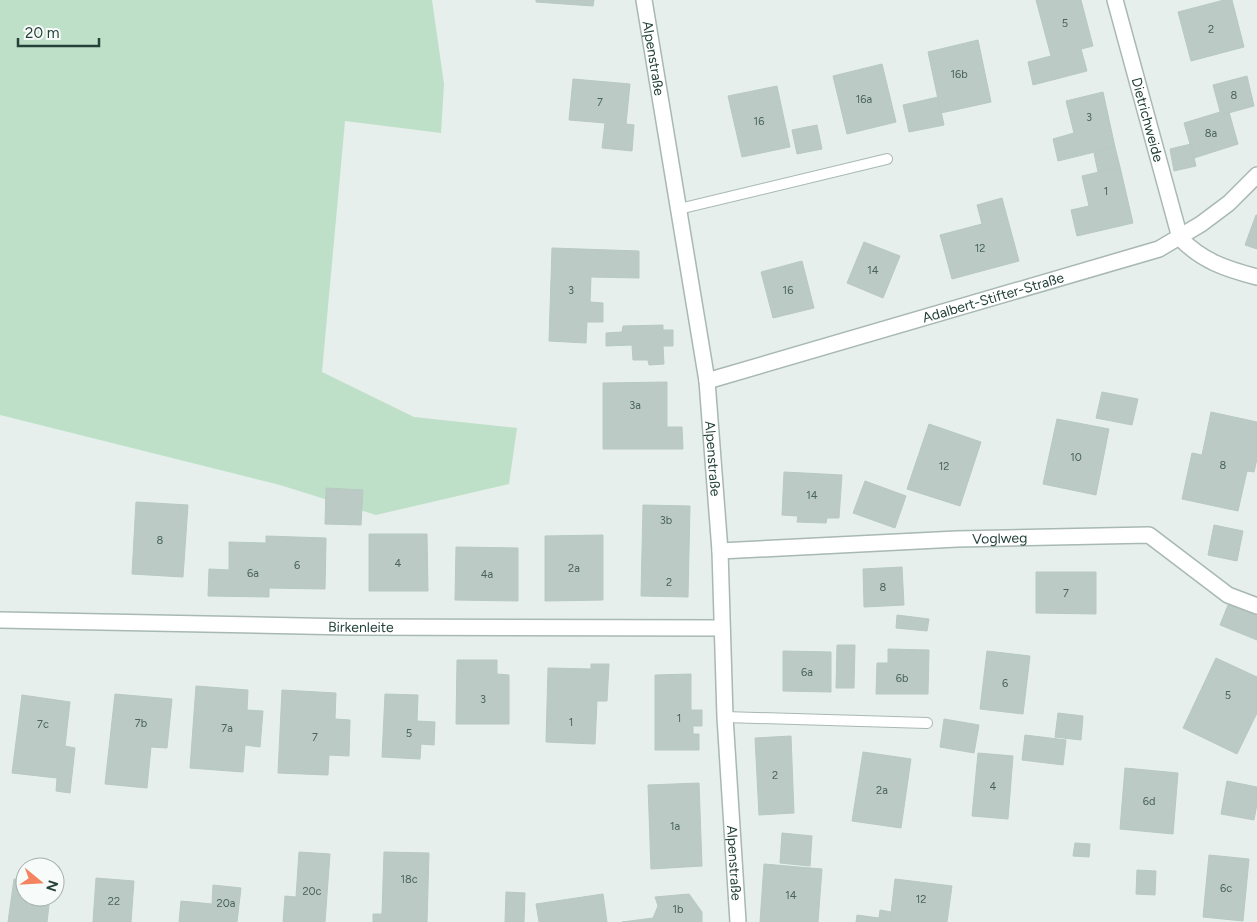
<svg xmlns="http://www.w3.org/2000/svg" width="1257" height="922" font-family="Figtree,sans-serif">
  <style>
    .green { fill: #bfe0c8 }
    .building { fill: #bbcac4; stroke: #b8c9c2 }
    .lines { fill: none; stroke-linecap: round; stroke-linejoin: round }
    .lane-casing { stroke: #a8b8b2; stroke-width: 12 }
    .street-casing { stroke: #a8b8b2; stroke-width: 18 }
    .lane { stroke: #fff; stroke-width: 10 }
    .street { stroke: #fff; stroke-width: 15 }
    .labels { text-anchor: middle; stroke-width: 4; stroke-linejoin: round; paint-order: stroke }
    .number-label { font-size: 11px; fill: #4a645c }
    .street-label { font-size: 14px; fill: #24423a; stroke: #f7fbf9 }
  </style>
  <rect width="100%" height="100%" fill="#e6efeb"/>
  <path class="green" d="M0,0H432L444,84L441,133L345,121L322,372L414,417L517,428L509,484L376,515L280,485L0,415Z"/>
  <g class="building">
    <path d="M536,0H594L593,6L536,2Z"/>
    <path d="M1036,0H1081L1093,46L1081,49L1087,71L1033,85L1028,62L1051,56Z"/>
    <path d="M1224,0H1232L1244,47L1191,61L1178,12Z"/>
    <path d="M978,40L991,102L941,113L928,52Z"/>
    <path d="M882,64L896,122L847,134L833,76Z"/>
    <path d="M1247,76L1254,106L1221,115L1213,85Z"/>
    <path d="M573,79L630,84L626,124L634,125L632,151L602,148L605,123L569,120Z"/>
    <path d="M777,86L790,147L742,157L728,96Z"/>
    <path d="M1103,92L1115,147L1058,161L1053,139L1074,133L1066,101Z"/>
    <path d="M938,97L944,125L909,132L903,105Z"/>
    <path d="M1220,112L1221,115L1229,112L1238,144L1194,158L1184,123Z"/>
    <path d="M817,125L822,149L797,154L792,130Z"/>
    <path d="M1191,144L1196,166L1174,171L1170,149Z"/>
    <path d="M1115,147L1120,167L1098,172L1094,153Z"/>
    <path d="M1120,167L1133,223L1077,236L1071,210L1089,206L1082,176Z"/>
    <path d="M1002,198L1019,261L952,279L940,235L982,224L977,205Z"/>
    <path d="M1256,215H1257V249L1245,245Z"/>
    <path d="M864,242L900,256L883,298L847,283Z"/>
    <path d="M552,248L639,251V278L591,277L590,302L603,303V322H587L586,343L549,341Z"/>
    <path d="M802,261L814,308L773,318L761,272Z"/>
    <path d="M663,325V330H673V346H663L664,364L649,365L648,360H633L632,345L606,346V333L622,332L623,326Z"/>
    <path d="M667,382V427H682L683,449H603V383Z"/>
    <path d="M1102,392L1138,399L1132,425L1096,418Z"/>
    <path d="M1211,412L1257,422V459L1254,472L1247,471L1238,511L1182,499L1192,453L1202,455Z"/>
    <path d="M1057,419L1109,429L1096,495L1043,484Z"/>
    <path d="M929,424L981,442L960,506L907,489Z"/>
    <path d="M784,472L842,475L839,518H827L826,523L797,522L798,516L782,515Z"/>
    <path d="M865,481L906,496L895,528L853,513Z"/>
    <path d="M326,488L363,490L361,525L325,524Z"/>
    <path d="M136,502L188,505L183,577L132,574Z"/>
    <path d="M643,505L690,506L688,597L641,596Z"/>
    <path d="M1214,525L1243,531L1237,561L1208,555Z"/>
    <path d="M369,534H427L428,591H369Z"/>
    <path d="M603,535V600L545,601V536Z"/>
    <path d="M266,536L326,538L325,589L269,588V597L208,596L209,569L229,570V542L266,543Z"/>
    <path d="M456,547L518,548V601L455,600Z"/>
    <path d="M902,567L904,605L864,607L863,569Z"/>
    <path d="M1036,572H1096V614L1036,613Z"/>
    <path d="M1228,605L1257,616V640L1220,625Z"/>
    <path d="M897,615L929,619L927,631L896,628Z"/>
    <path d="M837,645H855L854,688H836Z"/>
    <path d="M888,649L929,650L928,694H876L877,663H888Z"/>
    <path d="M783,651L831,652V692L783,691Z"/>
    <path d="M987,651L1030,656L1023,714L980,709Z"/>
    <path d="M1216,658L1257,677V713L1237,754L1183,728Z"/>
    <path d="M457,660H497V674L509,675V724H456Z"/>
    <path d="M591,664H609L607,701H597L595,744L546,742L548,668L591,669Z"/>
    <path d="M691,674V710H702V726H693V734H699V750H655V675Z"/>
    <path d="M196,686L248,690L247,710L263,711L260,747L245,745L243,772L190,768Z"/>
    <path d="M282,690L336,693L335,719L350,720L349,756L329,755L328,775L278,773Z"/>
    <path d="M115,694L172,699L167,748L151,747L147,788L105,784Z"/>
    <path d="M385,694L418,695L417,721L435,722L434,745L421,744L420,759L382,757Z"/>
    <path d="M22,695L70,702L65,746L75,748L70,793L56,791L57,778L12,773Z"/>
    <path d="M1058,713L1083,716L1081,740L1055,737Z"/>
    <path d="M944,719L979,725L974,753L940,747Z"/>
    <path d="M1025,735L1066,740L1063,765L1022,760Z"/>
    <path d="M791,736L794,813L759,815L755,738Z"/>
    <path d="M863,752L911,759L901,828L852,821Z"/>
    <path d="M978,753L1013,756L1008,819L972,816Z"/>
    <path d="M1125,768L1178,773L1173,834L1120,829Z"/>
    <path d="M1227,781L1257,787V804L1254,820L1221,814Z"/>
    <path d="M699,783L702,866L651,869L648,785Z"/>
    <path d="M782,833L812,836L810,866L780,863Z"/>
    <path d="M1075,843L1090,844L1089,857L1073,856Z"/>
    <path d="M299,852L330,854L325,922H283L285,896L296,897Z"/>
    <path d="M384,852L429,853L427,922H373V914H382Z"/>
    <path d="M1209,855L1249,859L1243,921L1203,917Z"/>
    <path d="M764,864L822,869L818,922H760Z"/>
    <path d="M1137,870L1156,871L1155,895L1136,894Z"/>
    <path d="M96,878L134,881L131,922H93Z"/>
    <path d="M14,879L25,880V897H50L47,922H8Z"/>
    <path d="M895,879L952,886L947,922H890Z"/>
    <path d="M213,885L241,888L237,922H179L181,901L212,904Z"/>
    <path d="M506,892L525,893L524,922H505Z"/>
    <path d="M603,894L607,922H539L536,904Z"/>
    <path d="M689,894L702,912V922H622L653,918L658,906L655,897Z"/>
    <path d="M880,910L891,912L890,922H856L857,915L879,918Z"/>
  </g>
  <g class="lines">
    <defs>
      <g id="lane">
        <path d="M679,209L887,159"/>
        <path d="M725,717L927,723"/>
      </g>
      <g id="street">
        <path id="s1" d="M644,0L707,381L720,551L725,717L738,922"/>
        <path id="s2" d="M1115,0L1180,238C1202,261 1226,269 1257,277"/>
        <path id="s3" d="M707,381L1159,249L1201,224L1229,203L1257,175"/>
        <path id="s4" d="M720,551L957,539L1149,535L1228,595L1257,606"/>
        <path id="s5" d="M0,620L351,627L722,628"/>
      </g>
    </defs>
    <use href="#lane" class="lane-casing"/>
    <use href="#street" class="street-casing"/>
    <use href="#lane" class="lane"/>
    <use href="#street" class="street"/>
  </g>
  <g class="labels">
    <g class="number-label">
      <text x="1065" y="27">5</text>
      <text x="1211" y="33">2</text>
      <text x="959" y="78">16b</text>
      <text x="1234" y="99">8</text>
      <text x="864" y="103">16a</text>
      <text x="600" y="106">7</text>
      <text x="1089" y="121">3</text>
      <text x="759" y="125">16</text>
      <text x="1211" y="137">8a</text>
      <text x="1106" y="195">1</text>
      <text x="980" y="252">12</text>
      <text x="873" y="274">14</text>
      <text x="571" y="294">3</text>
      <text x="788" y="294">16</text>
      <text x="635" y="409">3a</text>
      <text x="1076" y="461">10</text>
      <text x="1223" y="469">8</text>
      <text x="944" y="470">12</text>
      <text x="812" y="499">14</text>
      <text x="666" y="524">3b</text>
      <text x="160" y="544">8</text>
      <text x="398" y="567">4</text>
      <text x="297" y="569">6</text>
      <text x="574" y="572">2a</text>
      <text x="253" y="577">6a</text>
      <text x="487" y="578">4a</text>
      <text x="669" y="586">2</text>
      <text x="883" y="591">8</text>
      <text x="1066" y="597">7</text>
      <text x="807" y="676">6a</text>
      <text x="902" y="682">6b</text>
      <text x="1005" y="687">6</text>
      <text x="1228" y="699">5</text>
      <text x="483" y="703">3</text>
      <text x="679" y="722">1</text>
      <text x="571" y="726">1</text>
      <text x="141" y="727">7b</text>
      <text x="43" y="728">7c</text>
      <text x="227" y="732">7a</text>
      <text x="409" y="737">5</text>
      <text x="315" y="741">7</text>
      <text x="775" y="779">2</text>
      <text x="993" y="790">4</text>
      <text x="882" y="794">2a</text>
      <text x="1149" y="805">6d</text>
      <text x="675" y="830">1a</text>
      <text x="409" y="883">18c</text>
      <text x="1226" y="892">6c</text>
      <text x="312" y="895">20c</text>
      <text x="791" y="899">14</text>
      <text x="921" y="903">12</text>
      <text x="114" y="905">22</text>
      <text x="226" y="907">20a</text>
      <text x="678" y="913">1b</text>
    </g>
    <g class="street-label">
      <text dy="5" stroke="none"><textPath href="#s1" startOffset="59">Alpenstraße</textPath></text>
      <text dy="5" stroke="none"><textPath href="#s2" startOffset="124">Dietrichweide</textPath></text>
      <text dy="5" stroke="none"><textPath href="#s3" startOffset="298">Adalbert-Stifter-Straße</textPath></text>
      <text dy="5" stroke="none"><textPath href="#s1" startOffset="464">Alpenstraße</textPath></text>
      <text dy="5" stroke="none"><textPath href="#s4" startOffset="280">Voglweg</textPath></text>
      <text dy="5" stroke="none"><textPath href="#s5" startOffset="361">Birkenleite</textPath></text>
      <text dy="5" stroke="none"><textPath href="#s1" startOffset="869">Alpenstraße</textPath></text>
    </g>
  </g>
  <g transform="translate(40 882) rotate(108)"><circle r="24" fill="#f7fbf9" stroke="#a3b1ad"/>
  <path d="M0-4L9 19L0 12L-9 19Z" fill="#f4845f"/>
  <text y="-8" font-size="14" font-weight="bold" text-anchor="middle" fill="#24423a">N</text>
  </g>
  <path d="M18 38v8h81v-8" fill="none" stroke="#24423a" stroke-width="2.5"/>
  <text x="25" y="38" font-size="15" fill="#24423a" stroke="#f7fbf9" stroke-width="4" paint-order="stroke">20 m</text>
</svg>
